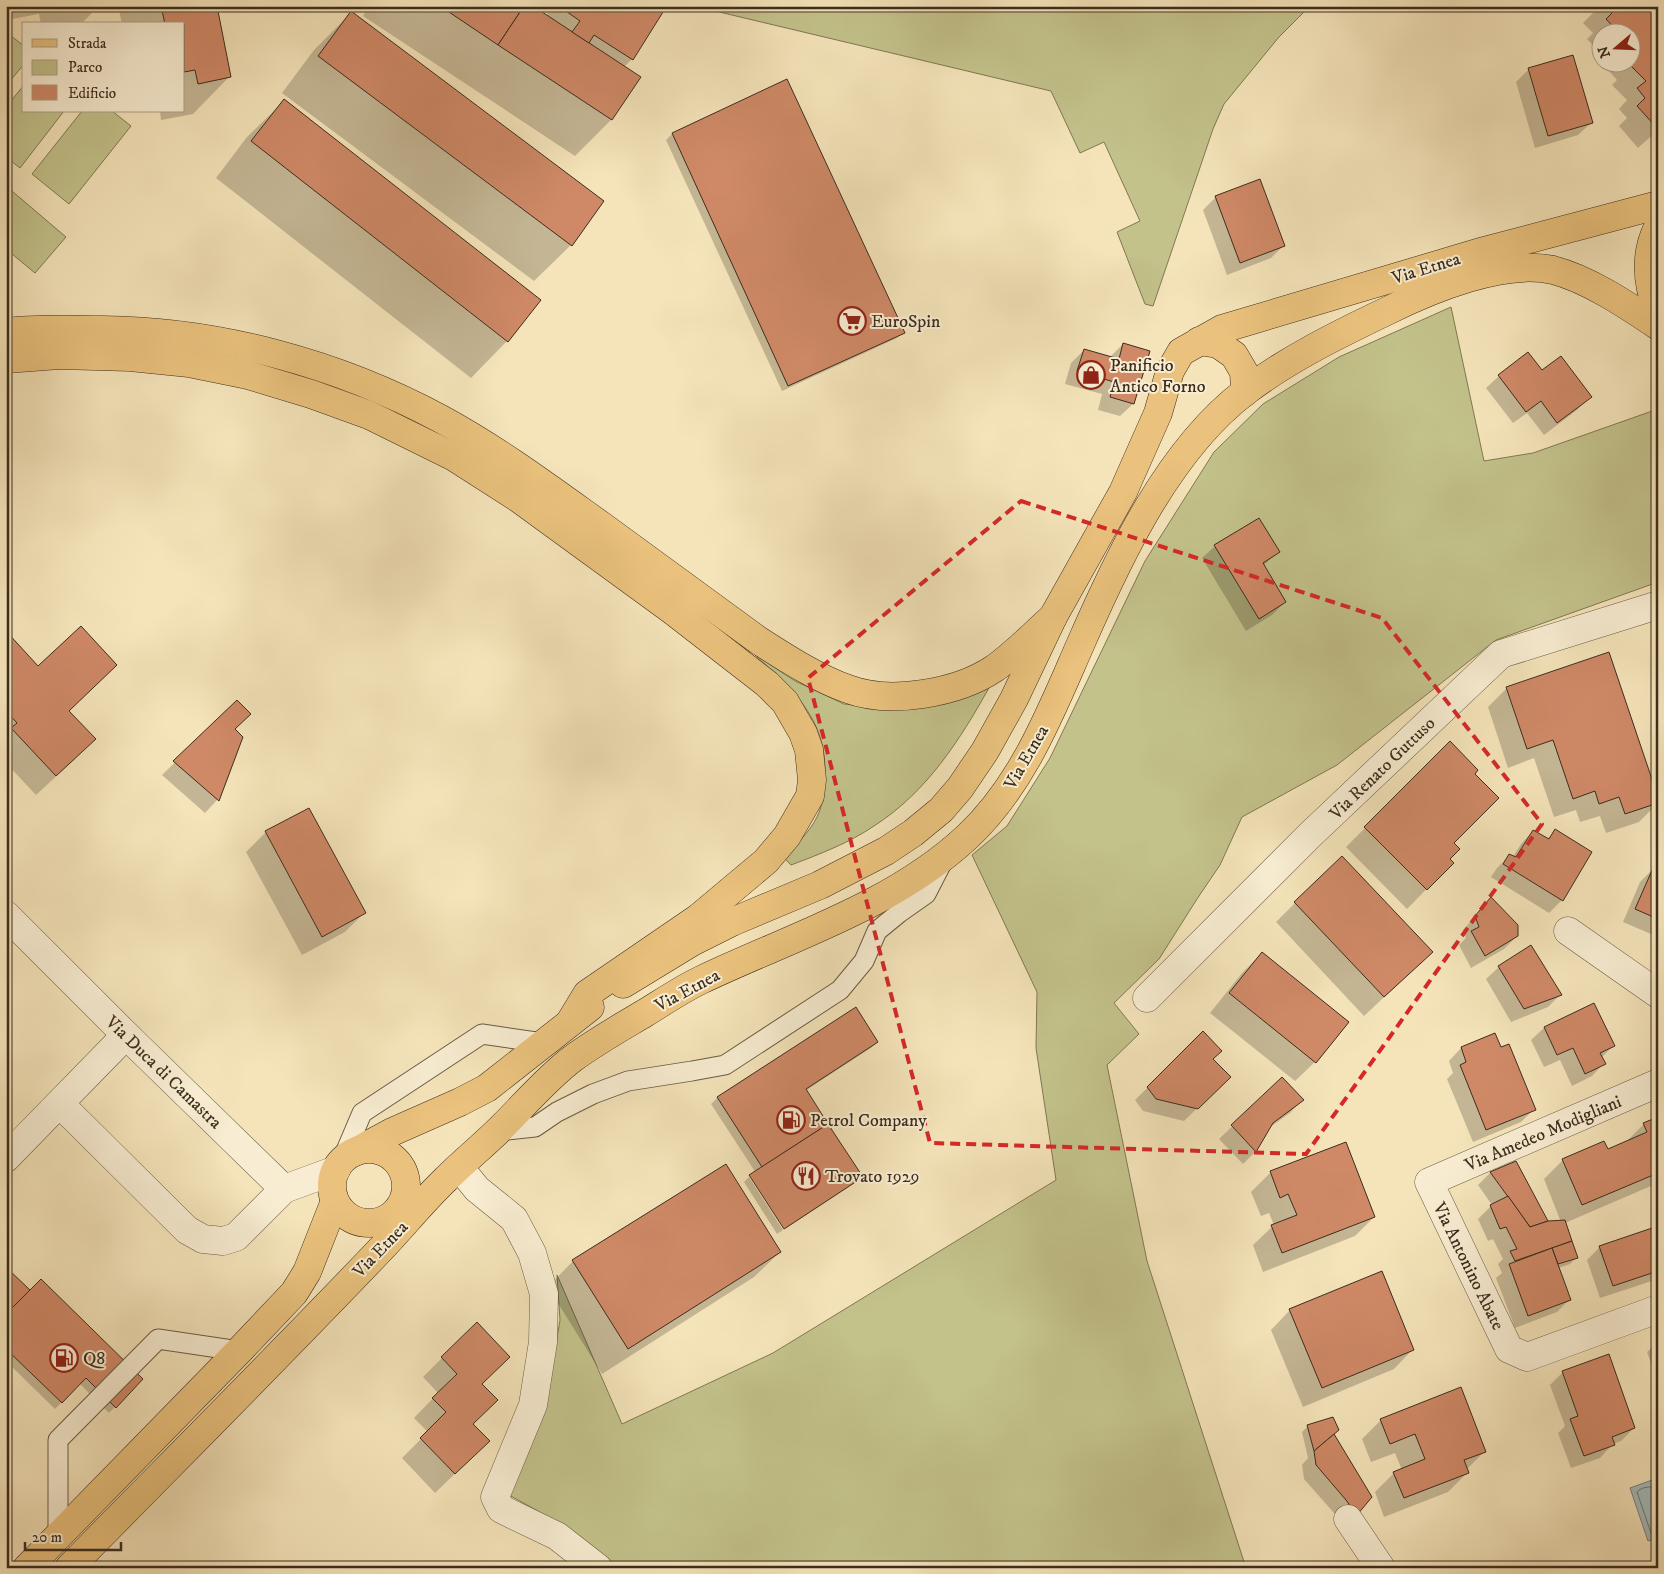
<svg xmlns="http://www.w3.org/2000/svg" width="1664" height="1574" font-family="'IM FELL DW Pica',serif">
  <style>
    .green { fill: #c3c28b; stroke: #807854 }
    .water { fill: #a3bbbc; stroke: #7a827d }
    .shadow { fill: #0003 }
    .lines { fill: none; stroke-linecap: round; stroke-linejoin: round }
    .shore { stroke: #70746d; stroke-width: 1 }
    .building { fill: #cf8967; stroke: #3c2d1e }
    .service-casing { stroke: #6a5b45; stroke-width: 21 }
    .minor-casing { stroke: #6a5b45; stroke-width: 29 }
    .primary-casing { stroke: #3c2d1e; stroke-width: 29 }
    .motorway-casing { stroke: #3c2d1e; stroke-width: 29 }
    .service { stroke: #f8edd2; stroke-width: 19 }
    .minor { stroke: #f8edd2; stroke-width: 28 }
    .primary { stroke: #eac27d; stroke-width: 28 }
    .motorway { stroke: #eac27d; stroke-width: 28 }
    .marked { fill: none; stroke: #d62828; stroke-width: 4; stroke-dasharray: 10 6; stroke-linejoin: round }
    .labels { text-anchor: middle; stroke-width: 4; stroke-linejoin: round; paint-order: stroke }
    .street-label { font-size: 18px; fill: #3c2d1e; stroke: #f8edd2 }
    .poi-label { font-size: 18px; fill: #3c2d1e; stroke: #f8edd2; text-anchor: start }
  </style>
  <rect width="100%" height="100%" fill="#f5e4ba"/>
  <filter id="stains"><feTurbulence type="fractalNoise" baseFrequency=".004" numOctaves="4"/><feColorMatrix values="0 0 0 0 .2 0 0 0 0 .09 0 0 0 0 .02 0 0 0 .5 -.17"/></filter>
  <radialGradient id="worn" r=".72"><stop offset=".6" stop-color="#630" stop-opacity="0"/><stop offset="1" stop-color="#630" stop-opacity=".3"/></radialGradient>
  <g class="green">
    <path d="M694,6H1310L1279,37L1224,104L1213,129L1153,306L1145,304L1117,232L1140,221L1104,142L1080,153L1051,91Z"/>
    <path d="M6,32L24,46V64L6,86Z"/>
    <path d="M24,85V111H64L20,168L6,157V107Z"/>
    <path d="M82,111H112L131,126L69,204L32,174Z"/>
    <path d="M6,186L66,237L35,273L6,249Z"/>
    <path d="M1451,307L1484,461L1533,453L1658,409V582L1496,640L1337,765L1242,817L1220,865L1197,899L1159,959L1114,1003L1139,1034L1107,1065L1147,1261L1246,1568H612L585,1545L545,1515L509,1495L546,1406L560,1320L557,1275L622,1424L773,1353L1056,1180L1036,1048L1037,992L972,855L1007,826L1050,758L1145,561L1214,452L1263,404L1339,357Z"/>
    <path d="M755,655L795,681L844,704L873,707L990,686C960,740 927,792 874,826C849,843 820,854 791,865L784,858C795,845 810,832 817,817C823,805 825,789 825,775C827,719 793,690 755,655Z"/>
  </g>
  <path class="water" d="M1655,1479L1658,1489V1538L1648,1541L1630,1488Z"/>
  <g class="shadow">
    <path d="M9,6H99L81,24H41L39,14L12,19Z"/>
    <path d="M118,6H216L229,77L193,114L161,120L160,111H184V24H122Z"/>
    <path d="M369,6H531L546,16L552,6H652L632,59L624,67L639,77L611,120L575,156L363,16Z"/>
    <path d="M1600,6H1658V130L1638,148L1619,126L1627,118L1619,109L1627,100L1612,85L1617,80L1599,60L1602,58V62H1632V32H1602V55L1587,39L1593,33L1583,23Z"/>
    <path d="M351,13L571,245L534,281L282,93L314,50Z"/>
    <path d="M1529,69L1591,123L1578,135L1535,148L1516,82Z"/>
    <path d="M284,101L507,341L471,378L216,178L247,137Z"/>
    <path d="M672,134L903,332L897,338L782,391L666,140Z"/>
    <path d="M1216,197L1283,246L1271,258L1227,275L1203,210Z"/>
    <path d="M1123,344L1133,404L1120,416L1098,410L1102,394L1065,384L1071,363L1084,350L1110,357Z"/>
    <path d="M1542,372L1590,397L1577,410L1544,435L1527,413L1513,423L1486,388L1499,376Z"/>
    <path d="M1215,546L1278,552L1263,566L1285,602L1272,615L1246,631L1202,558Z"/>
    <path d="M6,633L68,711L75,759L36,795L6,763Z"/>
    <path d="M1658,676V703L1652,682Z"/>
    <path d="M1507,688L1658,803L1639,822L1606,833L1600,816L1580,822L1576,810L1554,817L1534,758L1508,768L1488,707Z"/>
    <path d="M237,702L234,729L242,738L217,800L205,813L162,775Z"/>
    <path d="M1450,743L1473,774L1448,859L1452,863L1407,909L1346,847Z"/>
    <path d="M309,810L364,913L345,932L302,955L246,852L266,832Z"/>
    <path d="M1533,831L1547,839L1556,831L1562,900L1549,913L1491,877L1497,868L1510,855L1513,857L1521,844Z"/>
    <path d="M1653,869L1658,871V937L1623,922L1640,882Z"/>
    <path d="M1491,899L1517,936L1504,949L1471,968L1459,945L1466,938L1463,930Z"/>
    <path d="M1295,903L1412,971L1364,1016L1276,922Z"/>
    <path d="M1262,953L1347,1022L1315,1062L1295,1081L1210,1013L1242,973Z"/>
    <path d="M1499,967L1560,995L1548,1007L1511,1022L1486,979Z"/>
    <path d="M855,1008L877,1042L871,1048L805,1091L861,1177L855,1183L785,1229L751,1176L756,1173L711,1104L717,1098Z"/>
    <path d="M1544,1028L1613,1046L1601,1058L1604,1063L1592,1076L1572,1086L1560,1060L1544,1067L1531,1040Z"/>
    <path d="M1203,1033L1212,1059L1229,1077L1184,1121L1143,1111L1135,1100Z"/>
    <path d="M1461,1048L1501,1049L1534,1109L1521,1122L1473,1142L1447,1079L1453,1073L1449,1061Z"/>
    <path d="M1282,1079L1302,1100L1290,1113L1269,1128L1256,1151L1243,1164L1219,1139Z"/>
    <path d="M1658,1119V1183L1565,1223L1576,1258L1570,1264L1558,1268L1570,1299L1557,1312L1515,1328L1496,1278L1502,1273L1498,1264L1503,1259L1493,1239L1488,1241L1478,1219L1492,1205L1478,1185L1490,1173L1515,1163L1547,1222H1561L1544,1179L1563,1160L1607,1151L1626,1142L1644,1124Z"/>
    <path d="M1345,1143L1374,1217L1355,1236L1263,1272L1253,1245L1274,1225L1269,1213L1261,1216L1251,1192L1271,1172Z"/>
    <path d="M749,1177L783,1230L777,1234L744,1182Z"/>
    <path d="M1658,1228V1279L1600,1298L1587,1260L1600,1247Z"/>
    <path d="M780,1252L754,1277L602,1374L548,1287L573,1261Z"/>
    <path d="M1290,1310L1413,1349L1394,1369L1303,1407L1271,1330Z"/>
    <path d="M6,1316L142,1379L109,1413L80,1384L55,1409L6,1361Z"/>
    <path d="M1658,1342V1382L1647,1352Z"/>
    <path d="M442,1358L481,1384L472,1424L469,1460L435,1493L402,1458L428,1432L414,1418L438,1393L423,1377Z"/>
    <path d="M1563,1372L1634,1428L1621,1441L1613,1444L1600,1458L1571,1468L1558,1433L1565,1426L1550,1385Z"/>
    <path d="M1381,1420L1485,1451L1466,1470L1467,1473L1448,1492L1384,1517L1375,1492L1394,1473L1402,1470L1395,1453L1371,1462L1362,1439Z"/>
    <path d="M1308,1426L1333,1434L1370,1497L1344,1527L1334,1513L1304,1479L1302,1465L1308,1458L1302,1432Z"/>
  </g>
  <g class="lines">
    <path class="shore" d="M1658,1487C1651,1487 1642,1486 1637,1492L1651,1533L1658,1534"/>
  </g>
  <g class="building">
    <path d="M161,6H217L231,77L198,84L195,70L184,72V24H165Z"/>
    <path d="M440,6H524L498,45Z"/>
    <path d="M524,6H533L641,77L612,120L498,45Z"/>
    <path d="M565,6H654L663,12L633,60L594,35L589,43L572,32L580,21L563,9Z"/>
    <path d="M1605,6H1658V129L1637,106L1645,98L1637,88L1646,81L1630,65L1635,60L1632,56V32H1618L1606,19L1612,13Z"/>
    <path d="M351,11L604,201L572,246L318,56Z"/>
    <path d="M1573,55L1593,123L1548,136L1528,68Z"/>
    <path d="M787,79L905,333L788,386L672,133Z"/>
    <path d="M284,99L541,300L508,342L251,141Z"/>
    <path d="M1260,179L1285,246L1240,263L1215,196Z"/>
    <path d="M1123,343L1150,351L1134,404L1110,397L1114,382L1077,371L1084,349L1119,359Z"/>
    <path d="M1528,352L1542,370L1561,356L1592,397L1557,423L1541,401L1526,412L1498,375Z"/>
    <path d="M1259,518L1280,552L1263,563L1286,602L1259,619L1214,545Z"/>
    <path d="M81,626L117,665L69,711L96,739L56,776L11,728L17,723L6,711V631L38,666Z"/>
    <path d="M1609,652L1658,797V803L1625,814L1619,797L1599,804L1595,791L1573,799L1553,740L1527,749L1506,687Z"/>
    <path d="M237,700L251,714L235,729L243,737L219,801L173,761Z"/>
    <path d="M1450,741L1478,770L1475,774L1499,798L1454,843L1460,849L1450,859L1454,863L1427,890L1364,827Z"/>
    <path d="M309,808L366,913L322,937L265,831Z"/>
    <path d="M1555,829L1592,852L1563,901L1503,864L1509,854L1516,857L1533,830L1549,839Z"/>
    <path d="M1342,856L1433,952L1384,997L1294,902Z"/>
    <path d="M1653,868L1658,870V919L1635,909Z"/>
    <path d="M1491,897L1518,925V936L1485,956L1471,931L1479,927L1475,916Z"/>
    <path d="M1531,945L1562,995L1524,1009L1498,966Z"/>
    <path d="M1262,952L1349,1022L1316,1063L1229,993Z"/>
    <path d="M1594,1003L1615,1046L1600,1053L1606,1064L1585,1074L1573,1048L1557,1055L1544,1027Z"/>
    <path d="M856,1007L878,1042L806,1089L828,1124L762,1167L717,1097Z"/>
    <path d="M1203,1031L1222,1051L1213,1059L1231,1077L1198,1109L1156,1099L1147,1087Z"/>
    <path d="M1495,1033L1501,1047L1509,1044L1536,1110L1486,1130L1460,1065L1466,1062L1461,1047Z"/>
    <path d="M1282,1077L1304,1100L1273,1123L1256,1152L1231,1125Z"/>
    <path d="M1658,1117V1173L1582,1205L1562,1159L1604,1141L1608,1149L1647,1132L1643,1123Z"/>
    <path d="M828,1124L863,1177L784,1229L749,1175Z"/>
    <path d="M1346,1142L1375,1217L1282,1253L1271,1225L1297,1215L1288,1194L1280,1198L1270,1171Z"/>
    <path d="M1516,1161L1548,1221L1530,1227L1490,1172Z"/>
    <path d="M726,1164L781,1252L628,1349L572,1260Z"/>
    <path d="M1508,1196L1530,1227L1548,1221L1565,1220L1572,1241L1515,1261L1510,1251L1517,1249L1506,1227L1500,1229L1490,1205Z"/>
    <path d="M1658,1226V1271L1613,1286L1599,1246Z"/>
    <path d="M1572,1241L1578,1258L1558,1264L1552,1248Z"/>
    <path d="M1552,1248L1571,1300L1528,1316L1509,1264Z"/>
    <path d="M8,1269L30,1290L6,1314V1271Z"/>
    <path d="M1382,1271L1414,1350L1322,1388L1289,1309Z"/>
    <path d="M41,1279L143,1379L116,1408L86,1378L62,1403L6,1349V1314Z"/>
    <path d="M477,1322L510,1357L482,1384L498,1400L473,1424L490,1441L455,1474L420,1438L446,1412L432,1398L457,1374L441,1357Z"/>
    <path d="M1609,1354L1635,1428L1612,1437L1615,1445L1584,1456L1570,1419L1578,1416L1562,1371Z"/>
    <path d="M1461,1387L1486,1452L1464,1460L1469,1473L1404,1498L1393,1472L1425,1459L1415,1434L1390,1444L1380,1419Z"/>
    <path d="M1333,1417L1339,1430L1314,1451L1307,1425Z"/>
    <path d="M1334,1434L1372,1497L1357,1515L1346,1500L1316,1465L1314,1451Z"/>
  </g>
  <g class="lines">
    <defs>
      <g id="service">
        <path d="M497,1131L535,1127L557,1112L593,1094L628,1081L692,1071L725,1065L840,990L864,961L877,931L899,913L926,894L944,859"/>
        <path d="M342,1160L362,1113L482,1034L543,1043"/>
        <path d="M58,1538V1440L158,1339L239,1351"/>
      </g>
      <g id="minor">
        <path d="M6,915L126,1035L284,1189"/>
        <path d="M1568,931L1658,994"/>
        <path d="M1147,998L1310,835L1501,654L1658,605"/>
        <path d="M1658,1083L1429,1182L1509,1349L1527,1357L1658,1309"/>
        <path d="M60,1104L187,1230L203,1239L223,1241L236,1237L284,1189L336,1170"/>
        <path d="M6,1158L126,1035"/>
        <path d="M459,1167L477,1189L514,1219L532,1253L544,1294L543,1342L533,1405L495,1497L501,1509L557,1536L598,1568"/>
        <path d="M1348,1519L1381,1568"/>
      </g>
      <g id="primary">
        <path d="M1658,227C1644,255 1647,284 1658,312"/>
        <path d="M1199,341L1218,344L1234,355L1244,372L1245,392"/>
        <path d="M623,984L692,942L732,922L820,885L886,851L913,833L941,810L960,788L985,751L1014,699L1053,617L1123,492L1158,413L1170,371L1181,352L1222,329L1484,251L1658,205"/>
        <circle cx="369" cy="1186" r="37"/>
        <path d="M355,1152L392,1132L460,1102L487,1088L590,1007"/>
        <path d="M27,1568L239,1351L294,1293L307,1272L335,1201"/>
        <path d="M69,1568C173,1462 278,1357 380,1250C402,1227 423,1201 446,1179C464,1161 484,1145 502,1127C525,1104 546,1079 572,1059C595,1042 620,1028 645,1013C663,1002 682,989 701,980C791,937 893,906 967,837C1023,785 1051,711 1081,643C1119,556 1169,449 1246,391C1288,359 1339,334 1387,311C1431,289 1504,259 1553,270C1588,279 1627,305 1658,326"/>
      </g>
      <g id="motorway">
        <path d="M6,332C38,328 71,330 103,330C219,331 339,364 441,419C498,450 549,488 602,526C654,564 706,602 758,640C786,658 817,678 848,689C891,705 958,693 995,668C1016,653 1034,634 1053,617"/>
        <path d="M6,359L59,355L130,357L189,363L248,375L311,394L369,415L454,457L518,498L673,611L767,684L785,702L803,733L809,750L812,780L810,796L787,836L766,861L698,918L587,994L570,1022"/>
      </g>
    </defs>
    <use href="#service" class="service-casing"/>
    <use href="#minor" class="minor-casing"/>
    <use href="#primary" class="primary-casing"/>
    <use href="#motorway" class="motorway-casing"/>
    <use href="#service" class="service"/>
    <use href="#minor" class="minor"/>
    <use href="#primary" class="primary"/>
    <use href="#motorway" class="motorway"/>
  </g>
  <path class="marked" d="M1021,501L1382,618L1542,824L1306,1154L930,1143L808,678Z"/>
  <defs>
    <symbol id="supermarket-ring" viewBox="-11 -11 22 22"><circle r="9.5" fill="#f8edd2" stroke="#8f2418" stroke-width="1.5"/><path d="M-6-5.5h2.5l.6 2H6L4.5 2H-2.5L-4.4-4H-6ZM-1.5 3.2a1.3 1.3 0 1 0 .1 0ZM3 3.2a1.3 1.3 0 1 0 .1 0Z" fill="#8f2418"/></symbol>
    <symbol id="shop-ring" viewBox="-11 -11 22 22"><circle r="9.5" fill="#f8edd2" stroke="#8f2418" stroke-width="1.5"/><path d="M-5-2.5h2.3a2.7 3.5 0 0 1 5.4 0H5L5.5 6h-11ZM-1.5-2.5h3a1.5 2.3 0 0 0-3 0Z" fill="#8f2418"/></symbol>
    <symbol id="fuel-ring" viewBox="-11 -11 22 22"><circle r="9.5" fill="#f8edd2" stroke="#8f2418" stroke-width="1.5"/><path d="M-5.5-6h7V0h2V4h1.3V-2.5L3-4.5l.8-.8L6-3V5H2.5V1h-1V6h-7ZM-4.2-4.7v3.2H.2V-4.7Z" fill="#8f2418"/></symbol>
    <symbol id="restaurant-ring" viewBox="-11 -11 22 22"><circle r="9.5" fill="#f8edd2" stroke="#8f2418" stroke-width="1.5"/><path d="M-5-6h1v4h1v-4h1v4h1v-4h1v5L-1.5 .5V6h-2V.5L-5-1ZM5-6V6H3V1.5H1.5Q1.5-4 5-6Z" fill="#8f2418"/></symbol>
  </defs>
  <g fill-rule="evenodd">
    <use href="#supermarket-ring" x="836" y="305" width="32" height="32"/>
    <use href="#shop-ring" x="1075" y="359" width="32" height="32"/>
    <use href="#fuel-ring" x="775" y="1104" width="32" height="32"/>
    <use href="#restaurant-ring" x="790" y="1160" width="32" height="32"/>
    <use href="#fuel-ring" x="48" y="1342" width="32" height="32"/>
  </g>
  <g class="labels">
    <g class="street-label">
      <text transform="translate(1426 268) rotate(-17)" y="6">Via Etnea</text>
      <text transform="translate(1026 757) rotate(-60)" y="6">Via Etnea</text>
      <text transform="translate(1382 768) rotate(-44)" y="6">Via Renato Guttuso</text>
      <text transform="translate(687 990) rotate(-28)" y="6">Via Etnea</text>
      <text transform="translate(164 1072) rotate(44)" y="6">Via Duca di Camastra</text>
      <text transform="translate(1543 1133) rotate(-23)" y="6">Via Amedeo Modigliani</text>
      <text transform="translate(380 1249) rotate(-46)" y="6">Via Etnea</text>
      <text transform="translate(1469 1266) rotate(64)" y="6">Via Antonino Abate</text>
    </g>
    <g class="poi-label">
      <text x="871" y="327">EuroSpin</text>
      <text x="1110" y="371">Panificio<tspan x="1110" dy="21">Antico Forno</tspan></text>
      <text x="810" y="1126">Petrol Company</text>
      <text x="825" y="1182">Trovato 1929</text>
      <text x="83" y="1364">Q8</text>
    </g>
  </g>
  <rect width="1664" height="1574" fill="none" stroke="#f5e4ba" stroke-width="25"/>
  <rect x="8" y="8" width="1649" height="1559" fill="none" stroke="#3c2d1e" stroke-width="2.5"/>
  <rect x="12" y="12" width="1639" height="1549" fill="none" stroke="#3c2d1e"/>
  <rect x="22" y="22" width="162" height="90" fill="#f8edd2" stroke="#ada08a"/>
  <rect x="32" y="39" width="25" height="8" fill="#eac27d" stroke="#ada08a"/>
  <text x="68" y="48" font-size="15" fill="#3c2d1e">Strada</text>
  <rect x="32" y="60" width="25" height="15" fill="#c3c28b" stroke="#ada08a"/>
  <text x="68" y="72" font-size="15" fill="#3c2d1e">Parco</text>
  <rect x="32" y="85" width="25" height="15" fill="#cf8967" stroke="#ada08a"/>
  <text x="68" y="98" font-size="15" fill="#3c2d1e">Edificio</text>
  <g transform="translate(1616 48) rotate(251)"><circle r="24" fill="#f8edd2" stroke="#ada08a"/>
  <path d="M0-4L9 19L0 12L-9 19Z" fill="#8f2418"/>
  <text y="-8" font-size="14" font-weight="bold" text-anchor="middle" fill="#3c2d1e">N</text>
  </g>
  <path d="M25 1542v8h96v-8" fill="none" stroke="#3c2d1e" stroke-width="2.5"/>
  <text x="32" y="1542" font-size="15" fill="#3c2d1e" stroke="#f8edd2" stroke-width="4" paint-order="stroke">20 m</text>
  <rect width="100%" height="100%" filter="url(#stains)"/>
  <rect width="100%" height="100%" fill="url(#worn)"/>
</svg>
